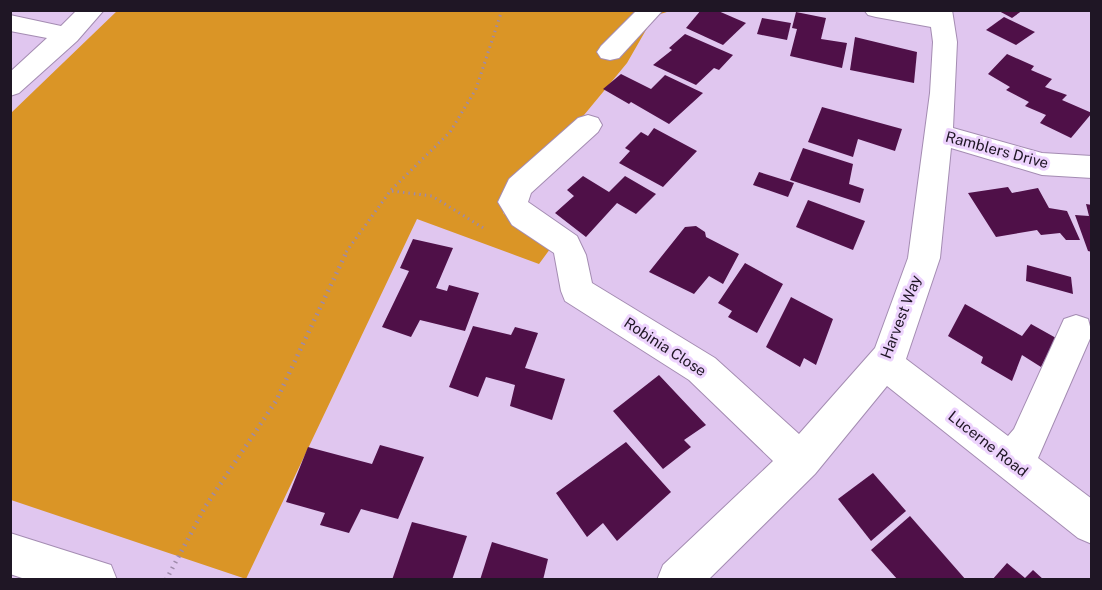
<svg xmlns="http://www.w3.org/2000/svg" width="1102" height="590" font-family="'Public Sans',sans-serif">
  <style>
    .green { fill: #da9526 }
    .building { fill: #4f1048 }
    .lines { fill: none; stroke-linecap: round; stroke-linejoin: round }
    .minor-casing { stroke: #a48cb2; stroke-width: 2 }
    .path-far1 { stroke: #9e8aaa; stroke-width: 3; stroke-dasharray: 1.5 4; stroke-linecap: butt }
    .path { stroke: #9e8aaa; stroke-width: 4.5; stroke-dasharray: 1.5 5; stroke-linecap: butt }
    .minor { fill: #fff; fill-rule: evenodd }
    .labels { text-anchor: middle; stroke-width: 6; stroke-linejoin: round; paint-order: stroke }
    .street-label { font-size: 15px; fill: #1f1625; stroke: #edd3fd }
  </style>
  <rect width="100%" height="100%" fill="#e0c6ef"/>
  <path class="green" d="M117,11H670L654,16L627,63L503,213L550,249L539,264L417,219L246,579L11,500V113Z"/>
  <g class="building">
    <path d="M701,10H716L746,23L723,45L686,28Z"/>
    <path d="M997,10H1023L1012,18Z"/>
    <path d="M796,12L826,18L821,39L847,43L842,68L790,56L797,29L792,28Z"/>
    <path d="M1004,17L1035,32L1016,45L986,30Z"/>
    <path d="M762,18L791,23L787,40L757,34Z"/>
    <path d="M685,34L733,55L719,70L714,68L696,85L653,65L672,50L669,48Z"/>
    <path d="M855,37L917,52L914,83L850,70Z"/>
    <path d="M1007,54L1034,66L1031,70L1052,79L1045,87L1067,95L1062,100L1092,113L1071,138L1040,123L1046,115L1025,106L1029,102L1006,90L1010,87L988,74Z"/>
    <path d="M621,74L651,89L665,75L703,93L669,124L631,102L629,104L603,89Z"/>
    <path d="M822,107L902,129L895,151L858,139L853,157L808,142Z"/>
    <path d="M654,128L697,151L663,187L619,163L630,151L625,148L641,132L648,136Z"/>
    <path d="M803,148L853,164L849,184L864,189L860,203L790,180Z"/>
    <path d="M759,172L794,183L788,197L753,185Z"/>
    <path d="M583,176L609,192L625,176L656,194L636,214L617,203L586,237L555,213L574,196L567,190Z"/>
    <path d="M1008,187L1012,193L1038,188L1049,208L1067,211L1080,240H1066L1060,233L1041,235L1037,230L996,237L968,193Z"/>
    <path d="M808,200L865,221L853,250L796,227Z"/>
    <path d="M1086,204L1092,205V252L1088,251L1075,215L1089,216Z"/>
    <path d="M696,226L705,232L706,237L739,254L723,284L709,276L694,294L649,272L685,227Z"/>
    <path d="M413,239L453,248L436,288L447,291L449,285L479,293L465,331L420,320L411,337L382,327L409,271L400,268Z"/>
    <path d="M745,263L783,284L757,333L728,317L732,311L718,303Z"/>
    <path d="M1027,265L1071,277L1073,294L1026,281Z"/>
    <path d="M791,297L833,319L816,365L804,358L800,367L766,347Z"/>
    <path d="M965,304L1022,336L1031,324L1056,338L1041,367L1022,355L1012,381L981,363L983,357L948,336Z"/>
    <path d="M473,326L511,335L515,327L538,333L525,368L565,379L552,420L510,406L515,385L486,377L478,397L449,387Z"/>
    <path d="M659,375L706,425L684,440L691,447L663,469L613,411Z"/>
    <path d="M626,442L671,492L617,541L603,523L587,537L556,493Z"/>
    <path d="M380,445L424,457L398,519L361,509L349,533L320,525L325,513L286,502L308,447L372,464Z"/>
    <path d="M873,473L906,511L871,541L838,499Z"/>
    <path d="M910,516L966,580H898L871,550Z"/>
    <path d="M412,522L467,536L452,580H392Z"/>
    <path d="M492,542L548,559L543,580H480Z"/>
    <path d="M1007,563L1025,578L1033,570L1044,580H992Z"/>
  </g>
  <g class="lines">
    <defs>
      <g id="minor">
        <path d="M77,10H104L77,41L19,93L10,96V72L47,38L10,31V15L61,26Z"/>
        <path d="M637,10H663L619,58L610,60L601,58L597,52L601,46Z"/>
        <path d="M864,10H952L957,42L953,128L1042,153L1092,156V178L1042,175L951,148L940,258L906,359L1008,436L1014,429L1064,319L1076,315L1088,319L1092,334L1038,458L1092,499V544L1078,538L887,386L815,474L708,580H657L663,565L773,461L689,380L565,301L561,291L554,253L512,225L498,202L509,179L578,118L588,115L598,118L602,125L598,132L531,193L528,202L577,236L586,255L592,283L715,358L799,434L875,348L908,258L930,93L933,42L931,27L876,17L868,15Z"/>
        <path d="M10,533L111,565L117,580H28L10,574Z"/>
      </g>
    </defs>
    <use href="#minor" class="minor-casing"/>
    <g class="path-far1">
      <path d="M392,191L432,196L485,229"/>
      <path d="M346,252L391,190L450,132L476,89L502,10"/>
    </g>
    <path class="path" d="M166,580L205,507L276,401L347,251"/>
    <use href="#minor" class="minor"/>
  </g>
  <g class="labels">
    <g class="street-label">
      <text transform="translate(997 150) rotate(15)" y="5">Ramblers Drive</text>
      <text transform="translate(901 317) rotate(-69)" y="5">Harvest Way</text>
      <text transform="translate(665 347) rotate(33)" y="5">Robinia Close</text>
      <text transform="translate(988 444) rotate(38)" y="5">Lucerne Road</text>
    </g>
  </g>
  <rect width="1102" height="590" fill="none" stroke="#1f1625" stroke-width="24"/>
</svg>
